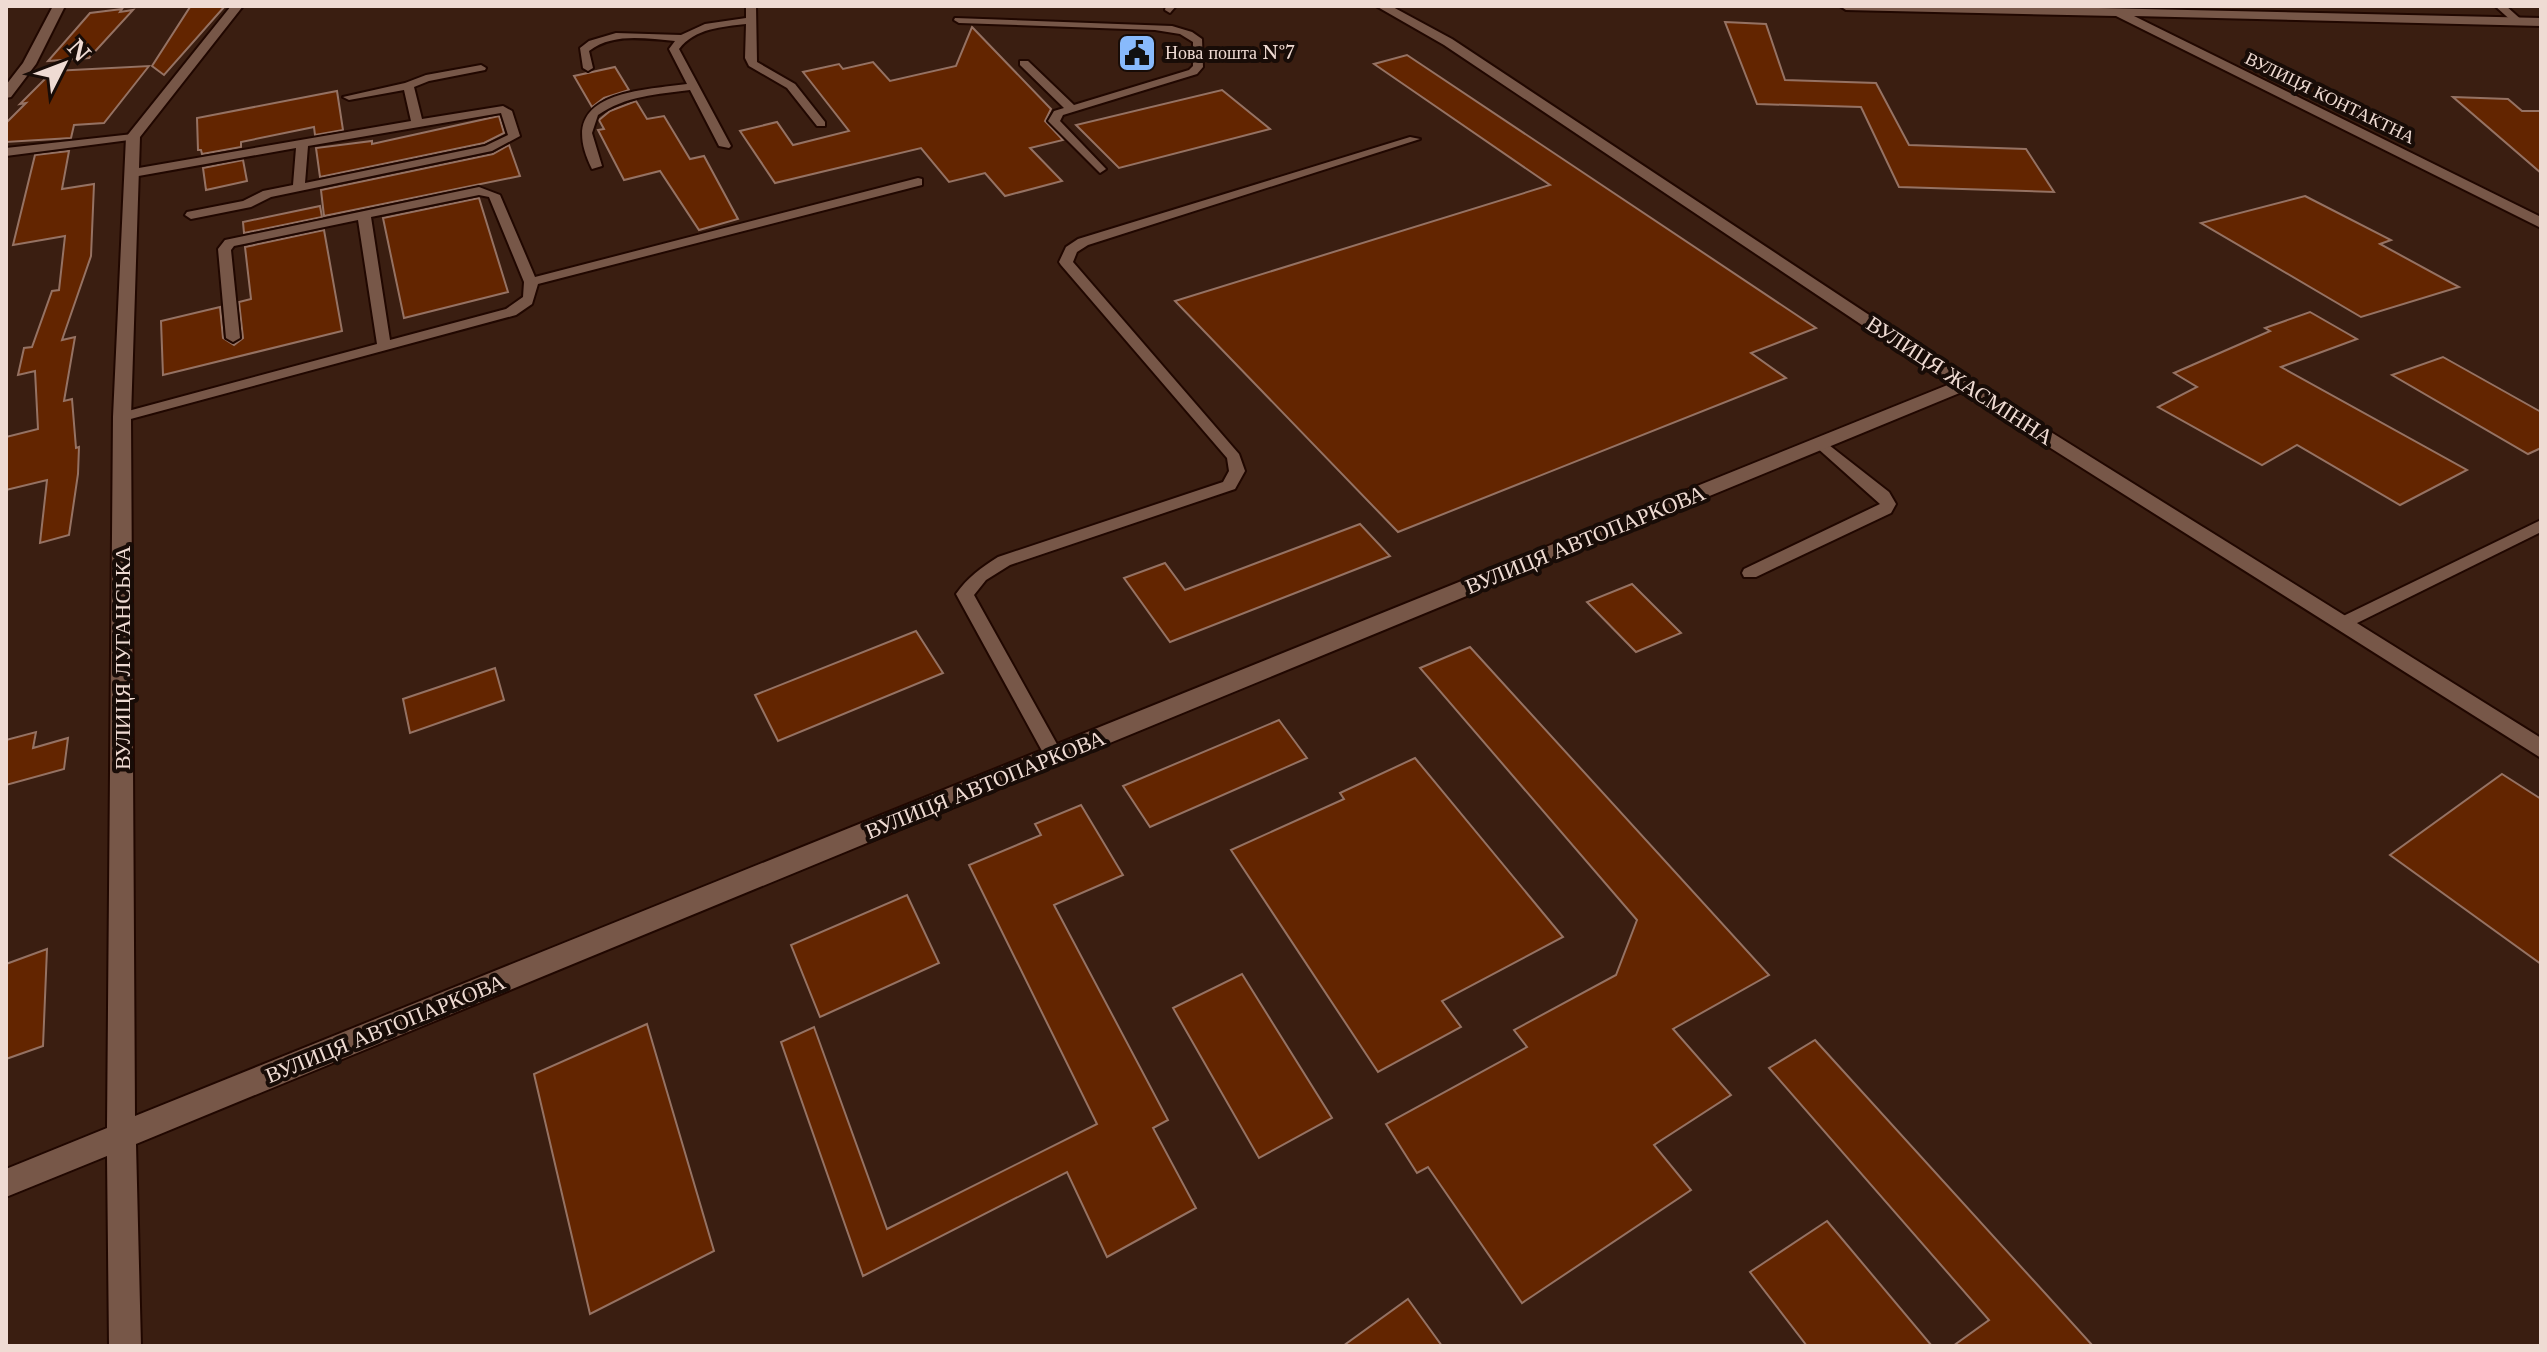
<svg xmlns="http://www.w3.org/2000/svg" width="2547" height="1352" font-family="'Libre Baskerville',serif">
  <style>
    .building { fill: #632500; stroke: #957263; stroke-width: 2 }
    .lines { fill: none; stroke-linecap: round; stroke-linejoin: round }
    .service-casing { stroke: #200700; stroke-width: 4 }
    .minor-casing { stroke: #200700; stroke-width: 4 }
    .service { fill: #775748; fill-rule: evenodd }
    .minor { fill: #775748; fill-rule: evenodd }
    .labels { text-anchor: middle; stroke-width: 8; stroke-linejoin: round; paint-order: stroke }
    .far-poi-label { font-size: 18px; fill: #efdbd3; stroke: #180c07; text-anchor: start }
    .far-street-label { font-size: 18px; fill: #efdbd3; stroke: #180c07 }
    .street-label { font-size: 22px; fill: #efdbd3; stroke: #180c07 }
  </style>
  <rect width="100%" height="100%" fill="#3a1e11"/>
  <g class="building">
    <path d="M197,6H225L164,75L152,66L190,7Z"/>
    <path d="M122,9L120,12L133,10L89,58L48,61L90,13Z"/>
    <path d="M1725,22L1766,24L1785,80L1876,83L1909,145L2026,149L2054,192L1899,187L1861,107L1757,104Z"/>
    <path d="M972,27L1051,109L1045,121L1063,140L1030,148L1062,181L1005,196L985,173L949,182L921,148L775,183L740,131L777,122L793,145L849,131L803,72L839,64L843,69L873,62L890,81L956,66Z"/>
    <path d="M1407,55L1816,328L1751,353L1786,378L1398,532L1175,301L1550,185L1374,64Z"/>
    <path d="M149,66L104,123L74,125L71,138L6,142V123L26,103L20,104L53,71Z"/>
    <path d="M615,67L629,90L604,98L592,107L574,76Z"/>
    <path d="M1222,90L1270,129L1119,168L1076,125Z"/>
    <path d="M337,91L343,130L315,135L314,127L241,142V147L202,154L201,150H198L197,118Z"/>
    <path d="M2453,97L2508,99L2522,111H2541V173Z"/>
    <path d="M636,101L647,119L664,116L690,159L704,156L738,219L699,230L660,171L624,180L598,130L604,129L599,120L610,111Z"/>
    <path d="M499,116L504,133L484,143L320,177L316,148L372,141V144Z"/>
    <path d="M509,145L520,176L324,216L321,190L493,154Z"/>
    <path d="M69,151L62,189L94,184L91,256L62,340L75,337L64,401L72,399L76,448L79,447L78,474L69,535L40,543L47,480L6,490V437L38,429L35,371L18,375L24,348L32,347L52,291L59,290L65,236L13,245L35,155Z"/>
    <path d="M243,160L247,181L206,190L203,168Z"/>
    <path d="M2305,196L2391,240L2380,244L2459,287L2361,317L2201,223Z"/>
    <path d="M479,198L508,292L404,318L383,218Z"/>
    <path d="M320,206L322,217L244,233L243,222Z"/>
    <path d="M324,230L342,331L163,375L161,321L220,307L223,338L234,345L243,338L239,302L251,299L245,247Z"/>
    <path d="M2310,312L2357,339L2281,367L2467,470L2400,505L2297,445L2262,465L2158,407L2197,387L2174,373L2270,331L2265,328Z"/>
    <path d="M2443,357L2541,412V448L2528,454L2392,375Z"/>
    <path d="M1360,524L1390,556L1170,642L1124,578L1165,563L1185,590Z"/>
    <path d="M1632,584L1681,633L1636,652L1587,602Z"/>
    <path d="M916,631L943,673L778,741L755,695Z"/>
    <path d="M1470,647L1769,975L1673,1029L1731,1095L1654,1145L1691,1190L1522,1303L1428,1167L1417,1173L1386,1124L1527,1047L1514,1030L1616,975L1637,920L1420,668Z"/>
    <path d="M495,668L504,700L410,733L403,699Z"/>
    <path d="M1279,720L1307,758L1150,827L1123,786Z"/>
    <path d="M36,732L33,748L68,738L64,769L6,785V740Z"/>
    <path d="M1415,758L1563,937L1442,1001L1461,1027L1378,1072L1231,850L1344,799L1340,793Z"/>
    <path d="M2502,774L2541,799V964L2390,855Z"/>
    <path d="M1081,805L1123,875L1054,905L1168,1120L1153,1128L1196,1208L1107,1257L1067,1172L863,1276L781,1042L814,1027L887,1229L1097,1124L969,865L1041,835L1035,824Z"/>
    <path d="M907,895L939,963L820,1017L791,945Z"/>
    <path d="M47,949L43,1046L6,1059V964Z"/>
    <path d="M1242,974L1332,1118L1259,1158L1173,1008Z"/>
    <path d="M647,1024L714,1251L590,1314L534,1074Z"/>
    <path d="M1815,1040L2093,1346H1953L1989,1320L1769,1068Z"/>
    <path d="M1827,1221L1932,1346H1807L1750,1272Z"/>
    <path d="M1408,1299L1442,1346H1343Z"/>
  </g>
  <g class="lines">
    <defs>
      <g id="service">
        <path d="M746,6H756L757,62L795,84L825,122V126H817L787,88L749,66L745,58L746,24C722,27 695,28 679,49L731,146L729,148L719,146L690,90C658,94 625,96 598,115L592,133L602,166L592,169C554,93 634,91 687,84L669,49L675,41C647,39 614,32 589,51L593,68L588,71L583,68L580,48L589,41L616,33L681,35L705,24L746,18Z"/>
        <path d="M1166,6H1176L1170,13L1165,10Z"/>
        <path d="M2495,6H2506L2524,22L2515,24Z"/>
        <path d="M955,18L1172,26L1192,32L1202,39L1203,67L1197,74L1063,115L1060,121L1106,169L1100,173L1048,121L1054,111L1064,108L1020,65V61H1028L1074,105L1189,70L1193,66V42L1180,34L1155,30L959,23L954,20Z"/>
        <path d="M481,65L486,68L485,70L429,81L414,87L422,119L503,106L512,111L520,136L492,151L271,197L251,207L191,219L185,215L187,212L243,201L263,191L293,185L296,148L133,177L127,173L133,169L411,121L404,90L349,100L343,97L405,83L426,75ZM501,113L508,135L485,146L305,183L308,146Z"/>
        <path d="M133,134L139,137L137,139L6,156V148Z"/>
        <path d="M1410,137L1420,139L1088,245L1077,252L1073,262L1239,454L1245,471L1235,489L1010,565L986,580L974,595L1063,755L1061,760H1047L956,594C968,577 981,568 998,557L1223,482L1229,471L1227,458L1061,265L1059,262L1066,247L1078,239Z"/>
        <path d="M918,178L922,179V185L538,284L532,304L516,315L127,420H117L115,417L117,414L377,344L358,220L234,246L231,250L240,338L233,342L226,338L218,249L225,240L479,187L500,195L535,277ZM479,195L489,197L524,282L523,297L506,309L390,340L371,217Z"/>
        <path d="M1820,438L1889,492L1896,504L1891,513L1756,577H1744L1742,573L1744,569L1880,504L1815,446V440Z"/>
        <path d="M2541,520V532L2349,627H2337L2334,623L2337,619Z"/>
      </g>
      <g id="minor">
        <path d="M53,6H65L36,64L11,97L6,98V85L23,63Z"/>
        <path d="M231,6H243L140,137L131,417L135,1116L1950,384L1444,45L1376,6H1391L1452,39L1969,381L2541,738V758L1962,392L136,1144L141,1346H109L107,1156L6,1197V1169L107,1128L113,417L126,137Z"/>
        <path d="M1840,6H2006L2541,18V26L2134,16L2541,217V228L2116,16L1846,10Z"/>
      </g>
    </defs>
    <use href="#service" class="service-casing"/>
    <use href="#minor" class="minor-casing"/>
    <use href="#service" class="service"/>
    <use href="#minor" class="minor"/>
  </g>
  <defs>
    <symbol id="civic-square" viewBox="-11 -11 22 22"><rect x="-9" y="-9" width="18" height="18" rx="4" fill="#88bafc" stroke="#180c07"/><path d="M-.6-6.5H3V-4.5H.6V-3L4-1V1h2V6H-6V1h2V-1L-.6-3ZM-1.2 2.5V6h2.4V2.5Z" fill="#111"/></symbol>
  </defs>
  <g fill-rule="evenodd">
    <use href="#civic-square" x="1115" y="31" width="44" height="44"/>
  </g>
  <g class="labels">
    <g class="far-poi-label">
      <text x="1165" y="59">Нова пошта №7</text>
    </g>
    <g class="far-street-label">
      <text transform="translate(2330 98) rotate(26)" y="6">ВУЛИЦЯ КОНТАКТНА</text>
    </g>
    <g class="street-label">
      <text transform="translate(1960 380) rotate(33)" y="8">ВУЛИЦЯ ЖАСМІННА</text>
      <text transform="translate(1585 539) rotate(-22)" y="8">ВУЛИЦЯ АВТОПАРКОВА</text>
      <text transform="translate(122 658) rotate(-90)" y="8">ВУЛИЦЯ ЛУГАНСЬКА</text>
      <text transform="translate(985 784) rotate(-22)" y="8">ВУЛИЦЯ АВТОПАРКОВА</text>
      <text transform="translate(385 1028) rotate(-22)" y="8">ВУЛИЦЯ АВТОПАРКОВА</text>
    </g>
  </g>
  <rect width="2547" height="1352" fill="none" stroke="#efdbd3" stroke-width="16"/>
  <g transform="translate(64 64) rotate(48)" stroke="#180c07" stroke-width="6" paint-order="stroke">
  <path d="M0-6L14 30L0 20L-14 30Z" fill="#efdbd3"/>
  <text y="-12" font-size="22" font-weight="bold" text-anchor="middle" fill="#efdbd3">N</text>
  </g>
</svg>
